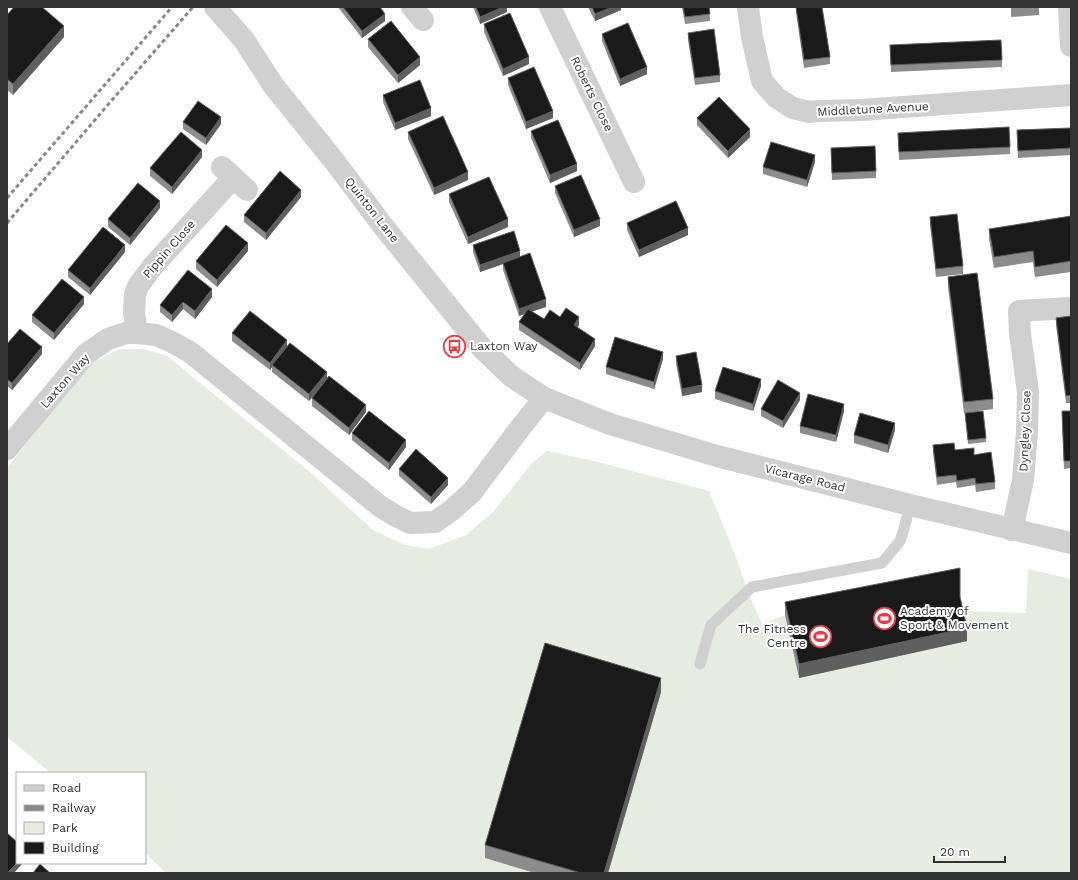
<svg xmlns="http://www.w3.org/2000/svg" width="1078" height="880" font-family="'Work Sans',sans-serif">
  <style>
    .green { fill: #e6ecdf }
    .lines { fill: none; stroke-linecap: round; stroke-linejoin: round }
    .lane { stroke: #d0d0d0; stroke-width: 11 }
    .street { stroke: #d0d0d0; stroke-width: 22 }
    .rail { stroke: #888; stroke-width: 3; stroke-dasharray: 4 3; stroke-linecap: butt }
    .wall { fill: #8c8c8c }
    .shaded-wall { fill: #5f5f5f }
    .building { fill: #1a1a1a; stroke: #5f5f5f }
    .labels { text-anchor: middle; stroke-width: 4; stroke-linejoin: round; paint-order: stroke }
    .street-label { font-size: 12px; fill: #333; stroke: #fff }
    .poi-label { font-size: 12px; fill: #333; stroke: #fff; text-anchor: start }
  </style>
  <rect width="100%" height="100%" fill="#fff"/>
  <path class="green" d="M119,349H144L167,356L310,472L373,530L405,545L429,549L466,535L493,512L532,463L547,451L590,460L709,491L735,555L750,597L762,624L785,615L799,678L967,641L960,611L1026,613L1028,569L1071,579V873H166L145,853V773H51L7,737V468L75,382L92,363Z"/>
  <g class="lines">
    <path class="lane" d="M700,664L711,625L752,587L882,563L900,541L904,529L910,505"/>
    <g class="street">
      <path d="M215,7L244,40L273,85L335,162L383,226L482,348L511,376L544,398L610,424L717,456L910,505L1071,543"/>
      <path d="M412,7L423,20"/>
      <path d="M550,7L634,182"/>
      <path d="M748,7L752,37L762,81L777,98L793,108L809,112L818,111L861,110L1071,95"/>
      <path d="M1069,7L1071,46"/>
      <path d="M222,167L247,190"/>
      <path d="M137,333L134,312L135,295L138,286L153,266L233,178"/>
      <path d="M7,449L86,354L108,339L126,333H137L156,335L172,342L190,352L381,507L396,516L410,523L435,522L452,510L472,492L521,427L544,398"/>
      <path d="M1012,530L1023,480L1027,432L1028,392L1020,334L1019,311L1071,308"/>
    </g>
    <g class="rail">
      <path d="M7,198L172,7"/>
      <path d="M7,223L106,107L193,7"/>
    </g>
  </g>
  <g class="wall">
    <path d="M338,7H380L385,21L362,38Z"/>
    <path d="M473,7H507V12L480,24Z"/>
    <path d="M588,7H621V10L595,21Z"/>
    <path d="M682,7H709L710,21L685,24Z"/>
    <path d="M796,7H822L830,57V64L804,68L796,12Z"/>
    <path d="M1011,7H1039V15L1011,17Z"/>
    <path d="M7,15L64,37L13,95L7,90Z"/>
    <path d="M484,24L529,64L503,76L484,32Z"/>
    <path d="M688,33L720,75V82L695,85L688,40Z"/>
    <path d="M602,34L647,74L620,86L602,41Z"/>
    <path d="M368,39L420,65L398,83L368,47Z"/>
    <path d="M890,45L1002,60V67L891,72Z"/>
    <path d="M508,78L553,118L526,129L508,85Z"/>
    <path d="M383,95L431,116L395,130L383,102Z"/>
    <path d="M697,118L750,137L728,158L697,125Z"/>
    <path d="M183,122L221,124L206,145L183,129Z"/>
    <path d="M1071,128V155L1018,158L1017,130Z"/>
    <path d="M531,131L577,171L550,183L531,138Z"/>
    <path d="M408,132L468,180L434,195L408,139Z"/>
    <path d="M898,133L1010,147V154L899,160Z"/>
    <path d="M831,148L876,171V178L832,180Z"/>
    <path d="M202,157L172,194L150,176V168Z"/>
    <path d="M815,162L807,187L763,174V167Z"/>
    <path d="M555,186L600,226L574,237L555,193Z"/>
    <path d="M449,194L508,227L468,244L449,202Z"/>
    <path d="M301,197L266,240L244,222V215Z"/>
    <path d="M160,208L130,245L108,227V219Z"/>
    <path d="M1071,216V272L1035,277L1033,262L994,268L989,239V229Z"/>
    <path d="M930,217L963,266V274L936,277L930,225Z"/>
    <path d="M627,223L688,235L639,257L627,230Z"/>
    <path d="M473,245L520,257L546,307L532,311L544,319L560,317L579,325L577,327L595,346L580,370L519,330V322L524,314L519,316L503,270V264L480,272L473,252Z"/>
    <path d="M248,251L217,287L196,269V261Z"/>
    <path d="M125,252L90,295L68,277V270Z"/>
    <path d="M948,277L993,399V409L964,413L948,287Z"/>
    <path d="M212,297L195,319L183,309L172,322L160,312V305Z"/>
    <path d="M84,304L54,340L32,322V315Z"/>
    <path d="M1071,316V403H1066L1056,325V318Z"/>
    <path d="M232,333L287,346L366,412L349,435L312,406V398L309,401L272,372V367L270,370L232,341Z"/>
    <path d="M7,344L42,354L12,390L7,386Z"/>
    <path d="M676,356L702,392L682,396L676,364Z"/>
    <path d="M663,359L654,389L606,374V367Z"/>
    <path d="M761,386L753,411L715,399V391Z"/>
    <path d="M800,400L783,428L761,416V409Z"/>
    <path d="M844,411L836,442L800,433V426Z"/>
    <path d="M1062,411H1071V468L1064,469Z"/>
    <path d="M965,413L986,438V442L968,444Z"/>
    <path d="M895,430L888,453L854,443V435Z"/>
    <path d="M352,433L406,447L389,470L352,440Z"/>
    <path d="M933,445L974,455L995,482V489L976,492L975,485L957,488L956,482L937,485L933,453Z"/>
    <path d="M399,469L448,485L431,504L399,476Z"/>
    <path d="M960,597L967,641L799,678L785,615V602Z"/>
    <path d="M661,692L608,873H535L485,858V845Z"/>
  </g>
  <g class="shaded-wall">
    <path d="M503,7H507V12L480,24V17Z"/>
    <path d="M612,7H621V10L595,21V14Z"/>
    <path d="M385,14V21L362,38V31Z"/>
    <path d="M64,26V37L13,95V84Z"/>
    <path d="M420,57V65L398,83V75Z"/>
    <path d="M529,57V64L503,76V69Z"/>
    <path d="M647,67V74L620,86V79Z"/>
    <path d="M431,108V116L395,130V123Z"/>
    <path d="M553,111V118L526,129V122Z"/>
    <path d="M221,117V124L206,145V138Z"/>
    <path d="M750,129V137L728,158V151Z"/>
    <path d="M202,150V157L172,194V187Z"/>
    <path d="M815,155V162L807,187V180Z"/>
    <path d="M577,164V171L550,183V175Z"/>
    <path d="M468,172V180L434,195V188Z"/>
    <path d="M301,190V197L266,240V233Z"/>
    <path d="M160,201V208L130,245V238Z"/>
    <path d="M508,219V227L468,244V237Z"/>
    <path d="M600,219V226L574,237V230Z"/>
    <path d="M688,228V235L639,257V250Z"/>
    <path d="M248,243V251L217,287V280Z"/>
    <path d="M125,245V252L90,295V288Z"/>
    <path d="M520,251V258L480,272V265Z"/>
    <path d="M212,289V297L195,319V311Z"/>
    <path d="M84,297V304L54,340V333Z"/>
    <path d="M546,299V307L519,316V309Z"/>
    <path d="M183,302V309L172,322V315Z"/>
    <path d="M579,317V325L574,332V325Z"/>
    <path d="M595,339V346L580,370V363Z"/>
    <path d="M287,340V347L272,365V367L270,370V363Z"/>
    <path d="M42,347V354L12,390V383Z"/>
    <path d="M663,352V359L654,389V382Z"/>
    <path d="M327,372V379L309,401V394Z"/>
    <path d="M761,379V386L753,411V404Z"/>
    <path d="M702,385V392L682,396V389Z"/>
    <path d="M800,393V400L783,428V421Z"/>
    <path d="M844,404V411L836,442V435Z"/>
    <path d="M366,405V412L349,435V428Z"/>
    <path d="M895,423V430L888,453V445Z"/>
    <path d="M406,440V447L389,470V463Z"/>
    <path d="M448,478V485L431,504V497Z"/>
    <path d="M967,628V641L799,678V664Z"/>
    <path d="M661,678V692L608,873H604Z"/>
    <path d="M17,863H23L14,873H8V872Z"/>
  </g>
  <g class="building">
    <path d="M14,7H42L64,26L13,84L7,79V15Z"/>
    <path d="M343,7H380L385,14L362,31Z"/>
    <path d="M476,7H503L480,17Z"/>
    <path d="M592,7H612L595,14Z"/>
    <path d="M683,7H709L710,14L685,17Z"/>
    <path d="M796,7H822L830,57L804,60Z"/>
    <path d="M510,13L529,57L503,69L484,24Z"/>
    <path d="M391,21L420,57L398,75L368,39Z"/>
    <path d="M628,23L647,67L620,79L602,34Z"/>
    <path d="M714,29L720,75L695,78L688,33Z"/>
    <path d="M1001,40L1002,60L891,65L890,45Z"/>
    <path d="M534,67L553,111L526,122L508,78Z"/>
    <path d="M420,80L431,108L395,123L383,95Z"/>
    <path d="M719,97L750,129L728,151L697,118Z"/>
    <path d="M198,101L221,117L206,138L183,122Z"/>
    <path d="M443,116L468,172L434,188L408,132Z"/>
    <path d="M558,120L577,164L550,175L531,131Z"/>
    <path d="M1009,127L1010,147L899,152L898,133Z"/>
    <path d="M1071,128V148L1018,151L1017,130Z"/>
    <path d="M181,132L202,150L172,187L150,168Z"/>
    <path d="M771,142L815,155L807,180L763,167Z"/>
    <path d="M875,146L876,171L832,173L831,148Z"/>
    <path d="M280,171L301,190L266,233L244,215Z"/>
    <path d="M581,175L600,219L574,230L555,186Z"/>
    <path d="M489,177L508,219L468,237L449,194Z"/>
    <path d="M138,183L160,201L130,238L108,219Z"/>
    <path d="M676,201L688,228L639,250L627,223Z"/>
    <path d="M957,214L963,266L936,269L930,217Z"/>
    <path d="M1071,216V261L1035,267L1033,251L994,257L989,229Z"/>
    <path d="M226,225L248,243L217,280L196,261Z"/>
    <path d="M103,227L125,245L90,288L68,270Z"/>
    <path d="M514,231L520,251L480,265L473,245Z"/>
    <path d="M530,253L546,299L519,309L503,263Z"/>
    <path d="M188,270L212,289L195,311L183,302L172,315L160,305Z"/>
    <path d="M977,273L993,399L964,402L948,277Z"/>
    <path d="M62,279L84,297L54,333L32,315Z"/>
    <path d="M566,308L579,317L574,325L595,339L580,363L519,322L528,309L544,319L550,310L560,317Z"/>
    <path d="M250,311L287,340L270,363L232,333Z"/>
    <path d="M1071,316V395L1066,396L1056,318Z"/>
    <path d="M20,329L42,347L12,383L7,379V344Z"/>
    <path d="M615,337L663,352L654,382L606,367Z"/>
    <path d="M290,343L327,372L309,394L272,365Z"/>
    <path d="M696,352L702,385L682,389L676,356Z"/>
    <path d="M723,367L761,379L753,404L715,391Z"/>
    <path d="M329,376L366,405L349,428L312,398Z"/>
    <path d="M778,380L800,393L783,421L761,409Z"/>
    <path d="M808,394L844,404L836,435L800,426Z"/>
    <path d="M369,411L406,440L389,463L352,433Z"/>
    <path d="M983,411L986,438L968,440L965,413Z"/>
    <path d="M1062,411H1071V461H1064Z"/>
    <path d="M860,413L895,423L888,445L854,435Z"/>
    <path d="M954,443L955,450L974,448V455L991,452L995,482L976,484L975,478L957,481L956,475L937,477L933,445Z"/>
    <path d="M416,449L448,478L431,497L399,469Z"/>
    <path d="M960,568V597L967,628L799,664L785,602Z"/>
    <path d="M545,643L661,678L604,873H581L485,845Z"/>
    <path d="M7,833L17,842V863L8,872L7,871Z"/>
    <path d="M40,864L50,873H33Z"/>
  </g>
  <defs>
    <symbol id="bus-ring" viewBox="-11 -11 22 22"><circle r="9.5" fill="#fff" stroke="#e63946" stroke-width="1.5"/><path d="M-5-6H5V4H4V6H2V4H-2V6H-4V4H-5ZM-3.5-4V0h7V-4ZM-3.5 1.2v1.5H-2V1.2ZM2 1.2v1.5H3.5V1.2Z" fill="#e63946"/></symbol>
    <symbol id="stadium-ring" viewBox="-11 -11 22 22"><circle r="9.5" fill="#fff" stroke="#e63946" stroke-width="1.5"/><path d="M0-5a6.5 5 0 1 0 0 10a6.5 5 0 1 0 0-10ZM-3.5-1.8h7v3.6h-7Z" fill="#e63946"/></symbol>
  </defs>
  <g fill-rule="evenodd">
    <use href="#bus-ring" x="442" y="334" width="25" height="25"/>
    <use href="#stadium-ring" x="872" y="606" width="25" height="25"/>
    <use href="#stadium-ring" x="808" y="624" width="25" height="25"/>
  </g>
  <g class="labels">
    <g class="street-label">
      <text transform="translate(592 94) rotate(64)" y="4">Roberts Close</text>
      <text transform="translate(873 109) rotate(-3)" y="4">Middletune Avenue</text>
      <text transform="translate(372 210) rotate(52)" y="4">Quinton Lane</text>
      <text transform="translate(169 249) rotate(-49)" y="4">Pippin Close</text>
      <text transform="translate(65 381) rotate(-49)" y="4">Laxton Way</text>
      <text transform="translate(1025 431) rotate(-88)" y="4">Dyngley Close</text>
      <text transform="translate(805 478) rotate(14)" y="4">Vicarage Road</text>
    </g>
    <g class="poi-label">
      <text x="470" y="350">Laxton Way</text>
      <text x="900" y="615">Academy of<tspan x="900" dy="14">Sport &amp; Movement</tspan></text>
      <text x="806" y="633" text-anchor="end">The Fitness<tspan x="806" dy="14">Centre</tspan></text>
    </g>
  </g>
  <rect width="1078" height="880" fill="none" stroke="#333333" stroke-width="16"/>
  <rect x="16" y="772" width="130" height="92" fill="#ffffff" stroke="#adadad"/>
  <rect x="24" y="785" width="20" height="6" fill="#d0d0d0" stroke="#adadad"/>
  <text x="52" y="792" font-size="12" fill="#333333">Road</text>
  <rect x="24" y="805" width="20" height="6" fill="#888888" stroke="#adadad"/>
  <text x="52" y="812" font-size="12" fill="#333333">Railway</text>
  <rect x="24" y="822" width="20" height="12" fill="#e6ecdf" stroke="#adadad"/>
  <text x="52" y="832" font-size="12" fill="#333333">Park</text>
  <rect x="24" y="842" width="20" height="12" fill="#1a1a1a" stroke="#adadad"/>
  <text x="52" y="852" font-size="12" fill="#333333">Building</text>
  <path d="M934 856v6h71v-6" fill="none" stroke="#333333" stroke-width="2"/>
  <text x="940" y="856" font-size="12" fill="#333333" stroke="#ffffff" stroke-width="3" paint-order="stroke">20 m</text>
</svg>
